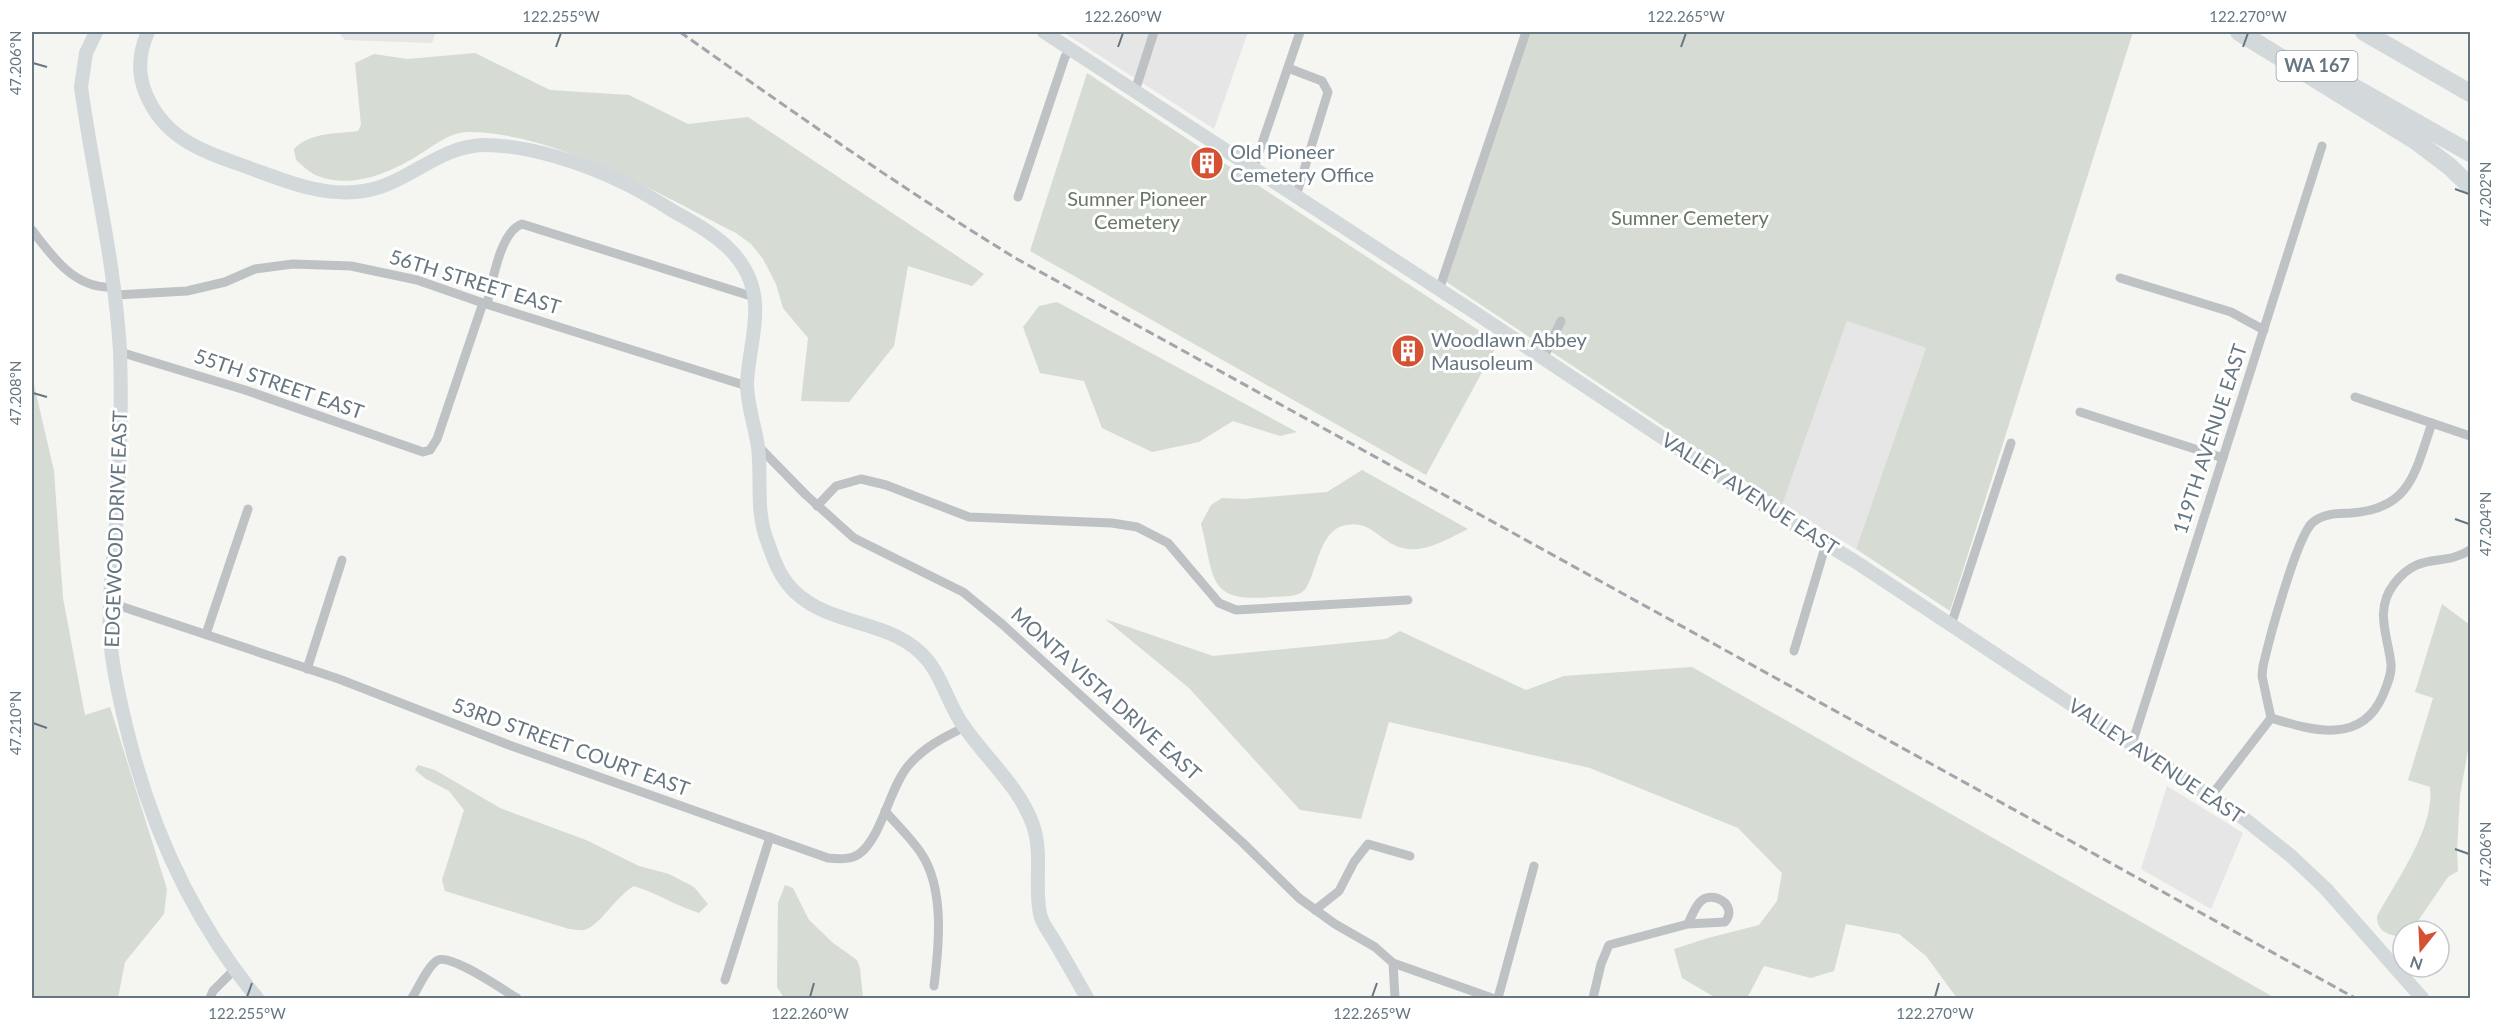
<svg xmlns="http://www.w3.org/2000/svg" width="2502" height="1030" font-family="Lato,sans-serif">
  <style>
    .built { fill: #e5e6e5 }
    .green { fill: #d6dbd3 }
    .lines { fill: none; stroke-linecap: round; stroke-linejoin: round }
    .street { stroke: #bec2c5; stroke-width: 9 }
    .secondary { stroke: #d3d8db; stroke-width: 14 }
    .highway { stroke: #d3d8db; stroke-width: 18 }
    .rail { stroke: #a0a6aa; stroke-width: 3; stroke-dasharray: 9 4.5; stroke-linecap: butt }
    .ticks { fill: none; stroke: #667680; stroke-width: 2 }
    .labels { text-anchor: middle; stroke-width: 6; stroke-linejoin: round; paint-order: stroke }
    .shield { fill: #fff; stroke: #949fa6; stroke-width: 1.5 }
    .shield-label { font-size: 18px; font-weight: bold; fill: #667680 }
    .poi-label { font-size: 20px; fill: #667680; stroke: #fff; text-anchor: start }
    .park-label { font-size: 20px; fill: #697865; stroke: #fff }
    .street-label { font-size: 20px; fill: #667680; stroke: #fff }
    .neatline { fill: none; stroke: #667680; stroke-width: 2 }
    .ticks-label { font-size: 15px; text-anchor: middle; fill: #667680 }
  </style>
  <rect width="100%" height="100%" fill="#f5f5f2"/>
  <g class="built">
    <path d="M338,32H337H436L432,43L345,40Z"/>
    <path d="M1063,32H1248L1214,129Z"/>
    <path d="M1847,321L1926,348L1856,549L1782,505Z"/>
    <path d="M2167,786L2243,833L2211,909L2141,869Z"/>
  </g>
  <g class="green">
    <path d="M1526,32H2133L1950,611L1856,549L1926,348L1847,321L1782,505L1445,281Z"/>
    <path d="M475,53L550,90L629,95L688,124L748,117L984,274L972,286L908,266L894,346L849,402L801,401L808,338L783,308L776,284L763,259L751,244L736,233C660,194 556,133 470,132C454,131 438,142 425,151C394,171 355,190 318,176C310,173 303,166 296,160L294,149C310,132 337,134 358,131L361,125L355,63L374,54L407,59Z"/>
    <path d="M1087,73L1498,343L1426,475L1030,251Z"/>
    <path d="M1057,302L1297,432L1280,436L1233,421L1199,442L1152,452L1102,428L1084,381L1040,373L1023,327L1039,306Z"/>
    <path d="M32,376L54,471L63,598L85,715L110,707L167,889L164,914L125,962L118,998H32Z"/>
    <path d="M1362,470L1468,529C1447,539 1423,555 1399,547C1379,540 1370,520 1346,525C1319,530 1318,569 1306,588C1299,598 1284,596 1272,597C1206,603 1215,578 1201,524L1211,505L1222,498L1243,499L1327,492Z"/>
    <path d="M2442,604L2470,625V739L2460,795L2457,851L2458,871L2448,877L2411,931H2403V937C2388,935 2377,932 2377,916C2396,881 2435,828 2430,787L2408,780L2433,698L2415,692Z"/>
    <path d="M1105,619L1213,656L1386,639L1400,631L1526,690L1564,676L1692,667L2275,998H1957L1926,956L1899,934L1846,924L1834,971L1811,978L1764,966L1747,998H1716L1682,978L1674,949L1708,938L1759,925L1777,901L1782,873L1738,828L1590,768L1389,722L1361,819L1300,810L1189,688Z"/>
    <path d="M418,765L435,770L500,808L586,840L639,866L669,874L694,887L708,904L699,913C676,906 657,893 634,886C616,896 599,927 584,930C580,931 573,929 569,929L445,891L442,880L464,810L449,791L426,779L415,770Z"/>
    <path d="M785,885L793,888L809,920L833,943L857,960L860,968L863,998H784L777,987L778,903Z"/>
  </g>
  <g class="lines">
    <g class="street">
      <path d="M1288,68L1322,81L1328,92L1296,196"/>
      <path d="M1135,91L1154,32"/>
      <path d="M1249,166L1256,161L1300,32"/>
      <path d="M1018,197L1065,57L1071,49"/>
      <path d="M32,230C53,258 76,290 114,287"/>
      <path d="M2120,278L2231,312L2264,330"/>
      <path d="M1439,290L1526,32"/>
      <path d="M116,295L187,291L225,282L255,269L293,264L351,266L417,280L483,303L747,386"/>
      <path d="M487,304C492,284 500,231 522,224L754,297"/>
      <path d="M120,352L245,390L423,452L430,450L437,439L483,303"/>
      <path d="M1543,359L1561,321"/>
      <path d="M2355,397L2470,436"/>
      <path d="M2080,412L2223,458"/>
      <path d="M759,447L806,495L854,538L963,592L1002,624L1243,843L1299,898L1335,924L1375,947L1393,963L1395,998"/>
      <path d="M817,506L836,486L861,479L886,485L969,517L1112,523L1137,527L1168,543L1219,603L1236,610L1408,600"/>
      <path d="M111,603L339,679L509,745L828,858C838,859 850,860 859,854C882,837 889,789 908,766C924,747 944,737 965,727"/>
      <path d="M1951,625L2011,443"/>
      <path d="M206,634L248,509"/>
      <path d="M1794,651L1826,544"/>
      <path d="M307,669L342,560"/>
      <path d="M2271,718C2311,730 2361,746 2383,695C2387,685 2392,674 2391,664C2388,636 2374,610 2394,584C2420,550 2442,568 2470,550"/>
      <path d="M2132,744L2322,146"/>
      <path d="M2211,796L2271,718L2262,676L2263,666C2269,640 2296,539 2312,523C2322,514 2337,513 2351,513C2411,509 2415,472 2432,423"/>
      <path d="M885,811C897,825 911,838 921,853C945,889 939,946 934,986"/>
      <path d="M1315,910L1339,891L1354,862L1368,844L1410,856"/>
      <path d="M1393,963L1492,998"/>
      <path d="M725,980L770,837"/>
      <path d="M210,998L213,991L234,970"/>
      <path d="M412,998C417,990 429,964 438,960C452,954 503,990 517,998"/>
      <path d="M1498,998L1534,866"/>
      <path d="M1593,998L1601,964L1609,945L1688,924L1725,922C1739,905 1712,889 1700,902C1695,907 1691,917 1688,924"/>
    </g>
    <g class="secondary">
      <path d="M96,32L86,53L81,87C93,175 115,262 120,351C122,410 120,469 116,527C113,564 108,601 110,637C112,667 119,697 126,726C150,826 192,919 257,998"/>
      <path d="M148,32C139,52 137,73 146,94C166,143 210,153 255,170C290,183 326,197 364,191C408,184 438,146 484,145C528,145 584,163 624,183C641,191 657,201 673,211C711,232 751,254 755,303C757,330 748,357 747,383C747,405 755,426 758,447C762,479 755,512 768,543C774,561 781,579 795,592C834,629 895,618 929,662C942,679 948,701 959,719C982,756 1018,783 1033,825C1043,854 1034,885 1040,914C1042,924 1050,933 1055,942C1066,961 1077,980 1087,998"/>
      <path d="M1044,32L1471,310L1780,516L1856,562L2246,820L2291,856L2326,889L2422,998"/>
    </g>
    <g class="highway">
      <path d="M2239,32L2416,141L2449,166L2470,186"/>
      <path d="M2364,32L2470,93"/>
      <path d="M2322,69L2470,153"/>
    </g>
    <path class="rail" d="M680,32C790,110 901,188 1017,259L2355,998"/>
  </g>
  <path class="ticks" d="M556,47L561,33M1118,47L1123,33M1681,47L1686,33M2243,47L2248,33M33,63L47,67M2455,189L2469,194M33,393L47,397M2455,519L2469,524M33,723L47,728M2455,849L2469,854M247,997L252,983M810,997L814,983M1372,997L1377,983M1935,997L1939,983"/>
  <defs>
    <symbol id="building-disc" viewBox="-11 -11 22 22"><circle r="9.5" fill="#d45233" stroke="#fff"/><path d="M-4-6H4V6H1V3H-1V6H-4ZM-2.5-4.3h1.7v1.8h-1.7ZM.8-4.3h1.7v1.8H.8ZM-2.5-1h1.7V.8h-1.7ZM.8-1h1.7V.8H.8Z" fill="#fff"/></symbol>
  </defs>
  <g fill-rule="evenodd">
    <use href="#building-disc" x="1188" y="144" width="38" height="38"/>
    <use href="#building-disc" x="1389" y="332" width="38" height="38"/>
  </g>
  <g class="labels">
    <rect class="shield" x="2276.5" y="51" width="81" height="30" rx="4.5"/>
    <g class="shield-label">
      <text x="2317" y="72">WA 167</text>
    </g>
    <g class="poi-label">
      <text x="1230" y="159">Old Pioneer<tspan x="1230" dy="23">Cemetery Office</tspan></text>
      <text x="1431" y="347">Woodlawn Abbey<tspan x="1431" dy="23">Mausoleum</tspan></text>
    </g>
    <g class="park-label">
      <text x="1137" y="206">Sumner Pioneer<tspan x="1137" dy="23">Cemetery</tspan></text>
      <text x="1690" y="225">Sumner Cemetery</text>
    </g>
    <g class="street-label">
      <text transform="translate(475 282) rotate(17)" y="7">56TH STREET EAST</text>
      <text transform="translate(279 384) rotate(19)" y="7">55TH STREET EAST</text>
      <text transform="translate(2210 439) rotate(-72)" y="7">119TH AVENUE EAST</text>
      <text transform="translate(1750 494) rotate(33)" y="7">VALLEY AVENUE EAST</text>
      <text transform="translate(116 529) rotate(-88)" y="7">EDGEWOOD DRIVE EAST</text>
      <text transform="translate(1106 694) rotate(42)" y="7">MONTA VISTA DRIVE EAST</text>
      <text transform="translate(571 747) rotate(20)" y="7">53RD STREET COURT EAST</text>
      <text transform="translate(2156 761) rotate(34)" y="7">VALLEY AVENUE EAST</text>
    </g>
  </g>
  <rect width="2502" height="1030" fill="none" stroke="#ffffff" stroke-width="66"/>
  <g transform="translate(2421 949) rotate(198)"><circle r="28" fill="#ffffff" stroke="#c2c8cc" stroke-width="1.5"/>
  <path d="M0-4.5L10 22L0 15L-10 22Z" fill="#d45233"/>
  <text y="-9" font-size="16" font-weight="bold" text-anchor="middle" fill="#667680">N</text>
  </g>
  <rect x="33" y="33" width="2436" height="964" class="neatline"/>
  <g class="ticks-label">
    <text x="561" y="22">122.255°W</text>
    <text x="1123" y="22">122.260°W</text>
    <text x="1686" y="22">122.265°W</text>
    <text x="2248" y="22">122.270°W</text>
    <text transform="translate(16 63) rotate(-90)" y="5">47.206°N</text>
    <text transform="translate(2486 194) rotate(-90)" y="5">47.202°N</text>
    <text transform="translate(16 393) rotate(-90)" y="5">47.208°N</text>
    <text transform="translate(2486 524) rotate(-90)" y="5">47.204°N</text>
    <text transform="translate(16 723) rotate(-90)" y="5">47.210°N</text>
    <text transform="translate(2486 854) rotate(-90)" y="5">47.206°N</text>
    <text x="247" y="1019">122.255°W</text>
    <text x="810" y="1019">122.260°W</text>
    <text x="1372" y="1019">122.265°W</text>
    <text x="1935" y="1019">122.270°W</text>
  </g>
</svg>
